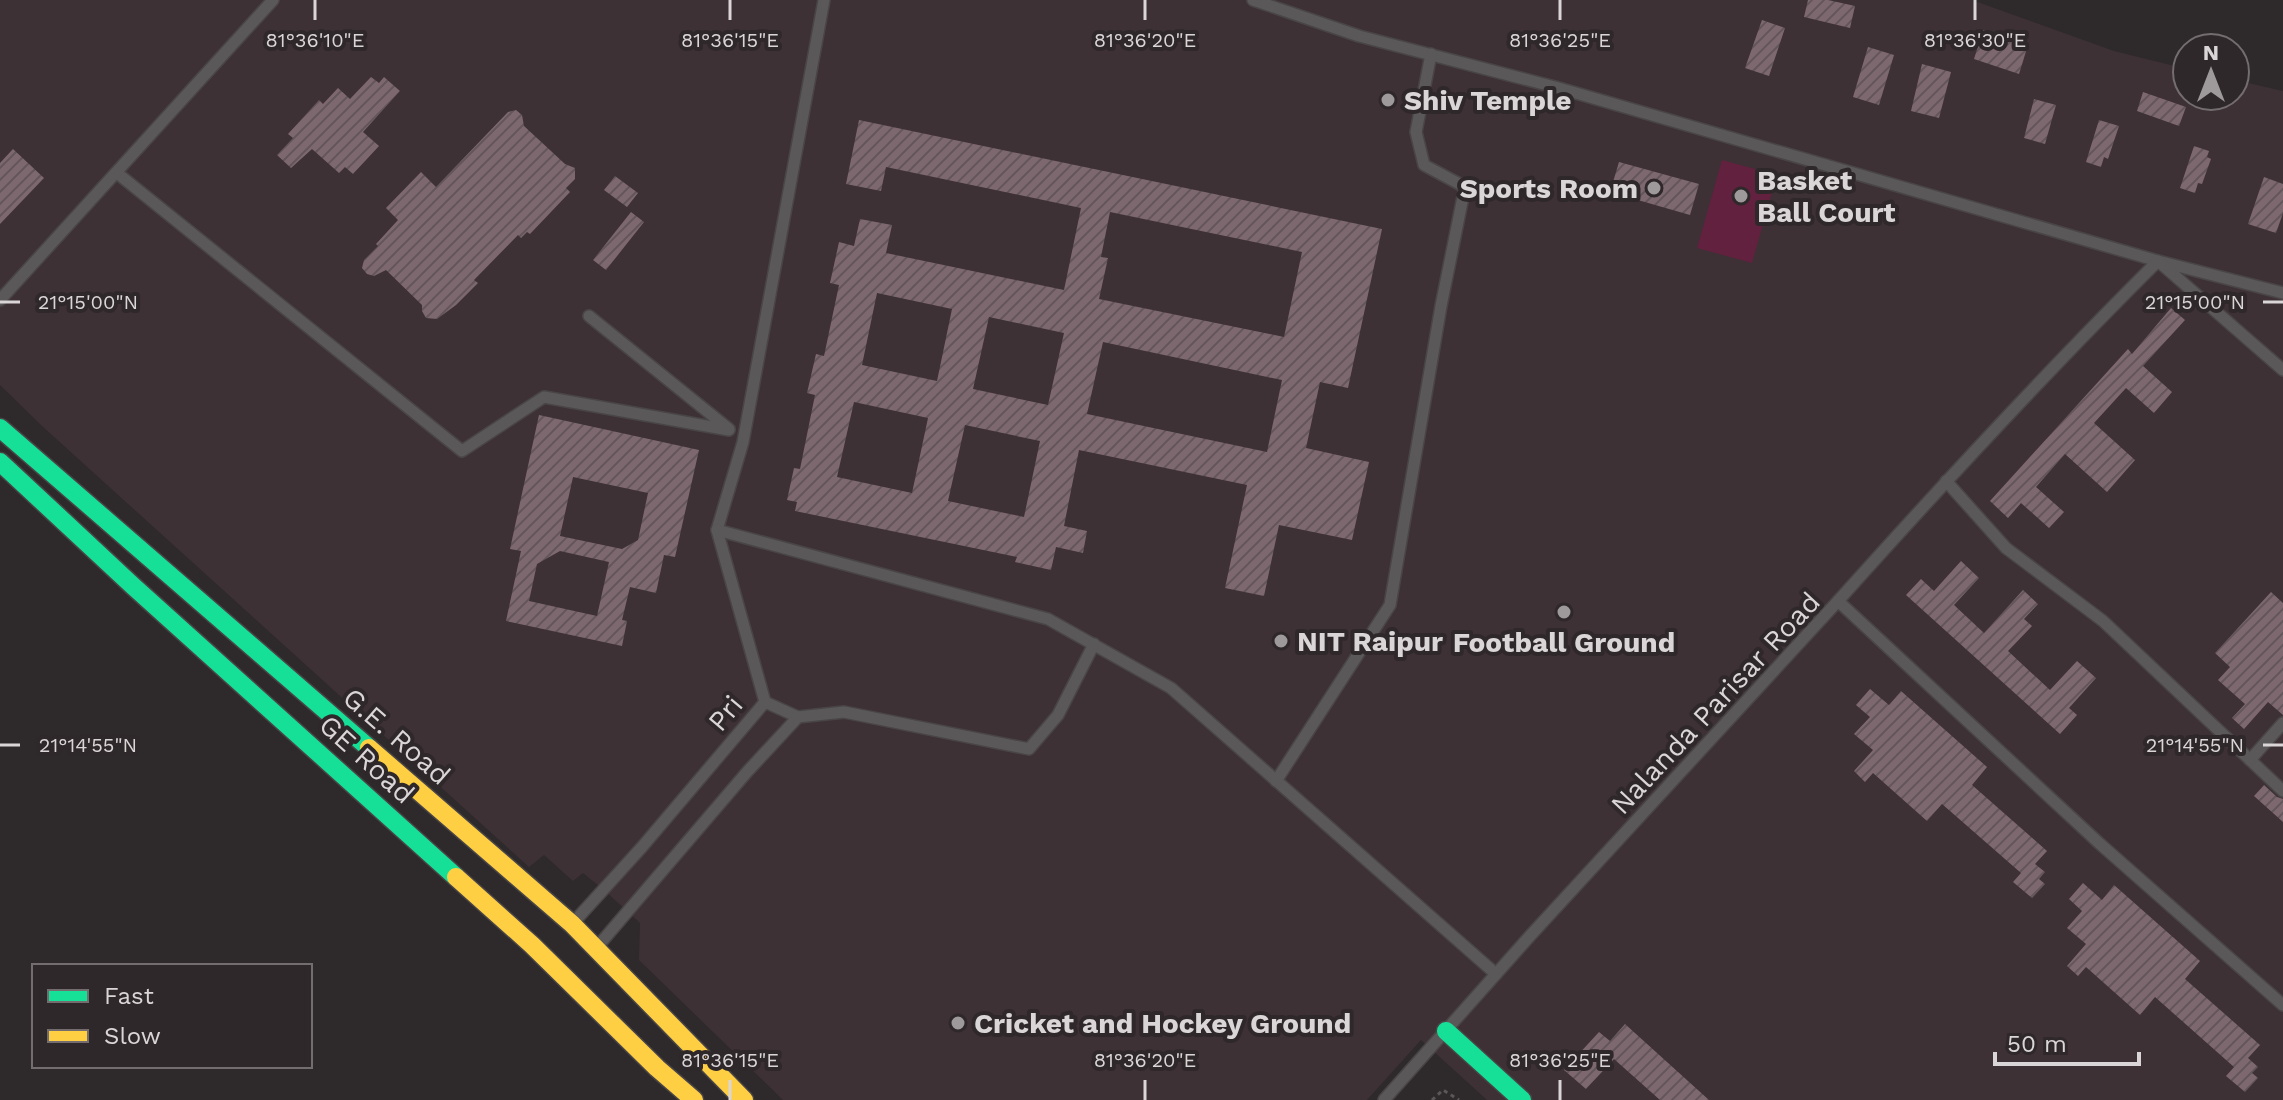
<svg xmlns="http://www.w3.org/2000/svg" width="2283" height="1100" font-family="'Work Sans',sans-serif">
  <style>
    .built { fill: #3d3135 }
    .grass { fill: #62213e }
    .building { fill: url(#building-hatch); fill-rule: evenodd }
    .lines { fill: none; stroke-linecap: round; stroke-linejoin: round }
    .lane-casing { stroke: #494547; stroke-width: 14 }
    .fast-casing { stroke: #494547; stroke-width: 21 }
    .slow-casing { stroke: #494547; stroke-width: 21 }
    .path { stroke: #5a5758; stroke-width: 3; stroke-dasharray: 4 4; stroke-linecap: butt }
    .lane { stroke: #5a5858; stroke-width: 11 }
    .fast { stroke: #16e098; stroke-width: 18 }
    .slow { stroke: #ffcf43; stroke-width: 18 }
    .ticks { fill: none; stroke: #dad5d7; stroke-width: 3 }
    .poi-dot { fill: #9e999b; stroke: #2f282a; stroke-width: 3 }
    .labels { text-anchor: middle; stroke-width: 8; stroke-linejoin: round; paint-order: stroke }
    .poi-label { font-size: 28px; font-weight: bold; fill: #dad5d7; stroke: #2f282a; text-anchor: start }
    .street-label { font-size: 28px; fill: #dad5d7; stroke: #2f282a }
    .ticks-label { font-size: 20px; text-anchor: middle; fill: #dad5d7; stroke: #2f282a; stroke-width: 8; stroke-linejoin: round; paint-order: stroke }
  </style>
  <defs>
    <pattern id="building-hatch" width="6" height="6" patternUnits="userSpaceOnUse" patternTransform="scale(2)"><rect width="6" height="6" fill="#7e6870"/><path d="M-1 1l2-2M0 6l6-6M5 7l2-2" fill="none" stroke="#63565a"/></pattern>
  </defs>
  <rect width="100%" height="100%" fill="#2e292b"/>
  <path class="built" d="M0,0H1972L2114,51L2187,69V96H2235V80L2283,91V1100H1487L1421,1040L1367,1100H783L639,960L640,923L604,890L583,873L573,881L544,855L529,867L42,426L0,385Z"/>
  <path class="grass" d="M1722,160L1777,175L1752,263L1697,248Z"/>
  <g class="building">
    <path d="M1808,0H1828L1855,6L1850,28L1804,17Z"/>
    <path d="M1762,20L1785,28L1769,76L1745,68Z"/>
    <path d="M1983,30L2028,45L2019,74L1974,59Z"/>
    <path d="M1868,47L1894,55L1879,105L1853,97Z"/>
    <path d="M1922,64L1951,72L1939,118L1911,111Z"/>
    <path d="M371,77L379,83L384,77L400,91L363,132L379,146L353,174L345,167L339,173L312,149L291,168L277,155L293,138L288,134L319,100L323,104L338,88L350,99Z"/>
    <path d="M2143,92L2186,107L2179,126L2137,111Z"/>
    <path d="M2034,99L2056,105L2045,144L2024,138Z"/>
    <path d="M516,110L522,115L524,126L565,164L575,168V179L566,188L570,192L530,234L527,232L521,238L518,235L474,280L478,283L456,305L437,319L426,318L422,311V305L386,270L374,276L367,274L362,268L364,260L378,246L376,244L398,220L386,208L421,172L436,187L508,112Z"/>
    <path d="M859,120L1382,229L1348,388L1320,382L1306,448L1369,462L1352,540L1279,525L1264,596L1225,588L1247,485L1079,450L1064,526L1087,531L1083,553L1056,547L1051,570L1015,562L1017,557L795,511L797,502L787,500L794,468L800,469L815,395L807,393L816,354L824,356L839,285L830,283L839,242L854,246L860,219L892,225L886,253L1064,290L1081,208L886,167L881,191L846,184ZM1110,212L1302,252L1284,337L1099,299L1108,258L1101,257ZM877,293L952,309L937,381L862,365ZM989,317L1064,333L1048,405L973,389ZM1103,342L1282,380L1267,452L1087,414ZM854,402L928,418L912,493L837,477ZM965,425L1040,441L1024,517L948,501Z"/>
    <path d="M2099,120L2119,126L2108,159L2104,157L2101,167L2086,162Z"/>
    <path d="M2194,146L2209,151L2207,157L2211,159L2202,184L2198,183L2195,193L2180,188Z"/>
    <path d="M13,149L44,178L0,224V163Z"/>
    <path d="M1619,162L1699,184L1690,215L1610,192Z"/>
    <path d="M615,176L638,193L627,207L604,190Z"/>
    <path d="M2264,177L2283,184V213L2276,233L2248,224Z"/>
    <path d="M631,212L644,222L606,270L593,260Z"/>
    <path d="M2171,308L2185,320L2143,366L2172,392L2154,413L2126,388L2094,423L2135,460L2107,492L2065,454L2036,487L2064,512L2049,528L2021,503L2008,518L1990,501L2128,349L2132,354Z"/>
    <path d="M539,415L699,450L675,557L664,555L656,593L630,587L622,620L627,621L622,646L506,621L521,551L510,549ZM573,477L648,493L638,540L622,549L560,536ZM560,551L609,562L597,616L529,601L537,564Z"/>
    <path d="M1961,561L1979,578L1954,605L1984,633L2023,590L2038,604L2024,619L2032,626L2008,651L2050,690L2077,661L2096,678L2069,708L2077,715L2060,734L1906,595L1921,579L1934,591Z"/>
    <path d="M2271,592L2283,603V715L2268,702L2244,729L2232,718L2245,704L2218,680L2230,667L2215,653Z"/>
    <path d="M1870,689L1889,705L1901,691L1987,767L1972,785L2047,851L2035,864L2045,872L2039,879L2045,884L2032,898L2013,882L2021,873L1942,804L1927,821L1873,773L1865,782L1854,771L1873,750L1854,734L1870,717L1856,705Z"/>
    <path d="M2264,785L2277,797L2283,799V822L2254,796Z"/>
    <path d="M2083,883L2102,900L2114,885L2200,961L2185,979L2260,1045L2248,1058L2258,1067L2252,1073L2258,1078L2245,1092L2226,1076L2234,1067L2155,997L2140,1015L2086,967L2078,976L2067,966L2086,944L2067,928L2082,911L2069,899Z"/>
    <path d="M1625,1024L1709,1100H1660L1614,1059L1586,1089L1564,1070L1599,1032L1610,1041Z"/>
  </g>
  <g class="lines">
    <defs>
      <g id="lane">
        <path d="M824,0L743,442L717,530L1048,619L1171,688L1496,974"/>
        <path d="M1253,0L1359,36L1555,87L2158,261L2283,293"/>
        <path d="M117,173L462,451L544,397L729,430"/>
        <path d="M0,300L273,0"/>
        <path d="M589,316L729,429"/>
        <path d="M1946,481L2006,548L2103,621L2283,791"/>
        <path d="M1838,601C1942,485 2047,371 2158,261L2283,370"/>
        <path d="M765,702L798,717"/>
        <path d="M2250,760L2283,723"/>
        <path d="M1276,781L1390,605L1441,306L1465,187L1424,165L1416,132L1431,54"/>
        <path d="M573,923L642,847L765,702L717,530"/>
        <path d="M598,946L747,772L798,717L844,712L1029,749L1058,715L1094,644"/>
        <path d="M1384,1100L1529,937L1838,601L2099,843L2283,1005"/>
      </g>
      <g id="fast">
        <path d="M0,428L369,748"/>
        <path d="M0,462L133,586L456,877"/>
        <path d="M1446,1031L1522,1100"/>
      </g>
      <g id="slow">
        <path d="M369,748L572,924L744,1100"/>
        <path d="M456,877L532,945L657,1068L694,1100"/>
      </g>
    </defs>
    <use href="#lane" class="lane-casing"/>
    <use href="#fast" class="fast-casing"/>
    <use href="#slow" class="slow-casing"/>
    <path class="path" d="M1432,1100L1443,1090L1459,1100"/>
    <use href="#lane" class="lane"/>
    <use href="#fast" class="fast"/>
    <use href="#slow" class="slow"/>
  </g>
  <path class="ticks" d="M315,0V20M730,0V20M1145,0V20M1560,0V20M1975,0V20M0,302H20M2263,302H2283M0,745H20M2263,745H2283M730,1080V1100M1145,1080V1100M1560,1080V1100"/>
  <g class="poi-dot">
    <circle cx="1388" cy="100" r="8"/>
    <circle cx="1654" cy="188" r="8"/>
    <circle cx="1741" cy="196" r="8"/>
    <circle cx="1564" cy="612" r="8"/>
    <circle cx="1281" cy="641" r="8"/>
    <circle cx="958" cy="1023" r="8"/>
  </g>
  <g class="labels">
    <g class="poi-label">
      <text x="1404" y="110">Shiv Temple</text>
      <text x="1757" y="190">Basket<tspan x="1757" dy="32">Ball Court</tspan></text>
      <text x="1638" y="198" text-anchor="end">Sports Room</text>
      <text x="1297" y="651">NIT Raipur</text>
      <text x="1564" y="652" text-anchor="middle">Football Ground</text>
      <text x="974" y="1033">Cricket and Hockey Ground</text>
    </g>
    <g class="street-label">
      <text transform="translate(1715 703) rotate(-47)" y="10">Nalanda Parisar Road</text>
      <text transform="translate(725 713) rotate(-50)" y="10">Pri</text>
      <text transform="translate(397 736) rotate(41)" y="10">G.E. Road</text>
      <text transform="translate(367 759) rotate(42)" y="10">GE Road</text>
    </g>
  </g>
  <g class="ticks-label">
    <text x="315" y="47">81°36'10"E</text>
    <text x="730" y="47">81°36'15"E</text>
    <text x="1145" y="47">81°36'20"E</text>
    <text x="1560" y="47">81°36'25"E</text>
    <text x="1975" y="47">81°36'30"E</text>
    <text x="88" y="309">21°15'00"N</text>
    <text x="2195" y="309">21°15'00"N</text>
    <text x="88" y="752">21°14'55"N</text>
    <text x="2195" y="752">21°14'55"N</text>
    <text x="730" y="1067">81°36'15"E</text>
    <text x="1145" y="1067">81°36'20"E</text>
    <text x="1560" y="1067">81°36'25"E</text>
  </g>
  <rect x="32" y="964" width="280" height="104" fill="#2f282a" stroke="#736d6f" stroke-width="2"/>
  <rect x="48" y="990" width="40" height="12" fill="#16e098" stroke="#736d6f" stroke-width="2"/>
  <text x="104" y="1004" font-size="24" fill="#dad5d7">Fast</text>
  <rect x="48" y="1030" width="40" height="12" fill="#ffcf43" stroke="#736d6f" stroke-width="2"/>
  <text x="104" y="1044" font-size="24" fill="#dad5d7">Slow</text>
  <g transform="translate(2211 72)"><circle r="38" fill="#2f282a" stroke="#736d6f" stroke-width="2"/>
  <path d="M0-6L14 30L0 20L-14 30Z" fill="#9e999b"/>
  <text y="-12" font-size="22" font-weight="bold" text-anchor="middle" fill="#dad5d7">N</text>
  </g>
  <path d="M1995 1052v12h144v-12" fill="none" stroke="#dad5d7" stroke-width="4"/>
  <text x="2007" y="1052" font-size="24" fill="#dad5d7" stroke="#2f282a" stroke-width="6" paint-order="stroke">50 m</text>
</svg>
